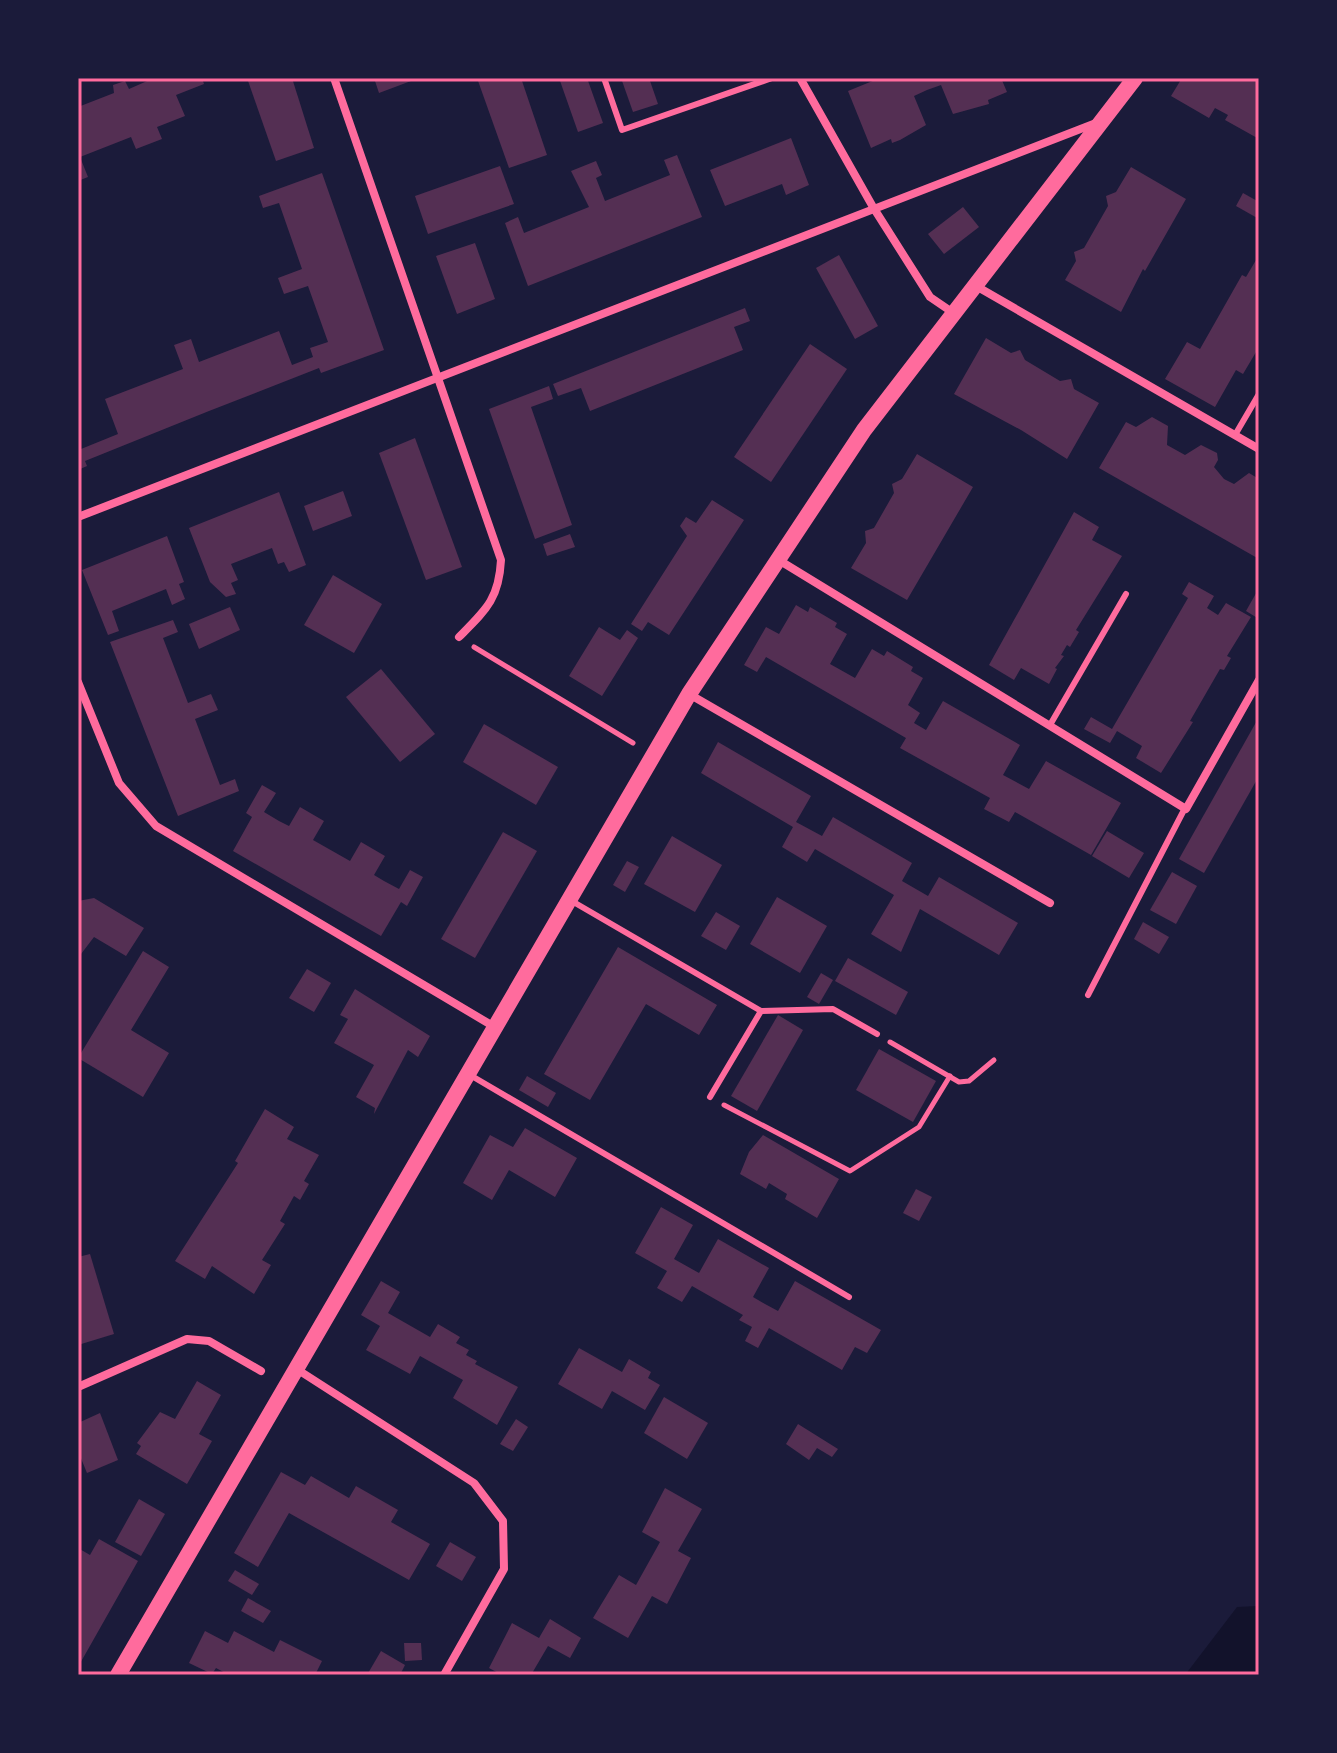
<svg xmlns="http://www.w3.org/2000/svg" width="1337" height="1753" font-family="'Fira Sans Condensed',sans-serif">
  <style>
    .water { fill: #12122b }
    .building { fill: #542f53 }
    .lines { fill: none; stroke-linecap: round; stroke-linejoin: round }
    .path { stroke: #ff6b9d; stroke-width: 5 }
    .service { stroke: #ff6b9d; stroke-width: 6 }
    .minor { stroke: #ff6b9d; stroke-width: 8 }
    .secondary { stroke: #ff6b9d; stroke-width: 16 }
    .neatline { fill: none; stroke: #ff6b9d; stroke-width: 3 }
  </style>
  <rect width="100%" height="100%" fill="#1b1b3a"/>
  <path class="water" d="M1258,1606L1259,1675H1185L1237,1607Z"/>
  <g class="building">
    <path d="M154,78H202L204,84L176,95L185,116L157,127L162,139L136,149L131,137L80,157L88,177L78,181V107L114,93L113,85L125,81L129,89Z"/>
    <path d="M247,78H292L314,148L276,161Z"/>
    <path d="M374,78H419L379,93Z"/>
    <path d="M477,78H521L547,155L509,168Z"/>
    <path d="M559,78H587L603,123L578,132Z"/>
    <path d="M621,78H649L658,104L633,112Z"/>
    <path d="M880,78H1001L1007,92L988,100L989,104L953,114L941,85L927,90L914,96L926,125L900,140L892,143L891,139L871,148L848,91Z"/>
    <path d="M1182,78H1259V139L1225,120L1228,115L1215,108L1209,118L1171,96Z"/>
    <path d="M791,138L809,185L786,195L782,184L725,206L710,170Z"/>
    <path d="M677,155L702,217L528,286L505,223L518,217L524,233L589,207L571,171L596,161L602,175L596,178L605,201L670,175L664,160Z"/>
    <path d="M500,166L514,204L428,234L415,196Z"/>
    <path d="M1131,167L1186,199L1145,271L1143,269L1121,312L1065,280L1076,261L1074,252L1084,248L1108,206L1106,196L1116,192Z"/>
    <path d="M322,173L384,350L321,373L319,368L209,411L85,461L87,466L78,470V443L81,449L118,434L105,399L183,369L174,345L191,339L199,362L279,331L292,365L313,357L310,348L328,342L308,286L284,294L278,278L302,269L279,203L263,208L259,196Z"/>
    <path d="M1243,193L1259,202V219L1236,206Z"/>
    <path d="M963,207L979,227L944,254L928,234Z"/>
    <path d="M475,243L495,299L457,314L436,256Z"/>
    <path d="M839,255L878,326L855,339L816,268Z"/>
    <path d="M1259,255V347L1243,374L1236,370L1215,407L1165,379L1187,342L1200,349L1242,275L1246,277Z"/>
    <path d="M745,308L750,321L734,327L743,350L590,411L581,388L558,396L553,384Z"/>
    <path d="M986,338L1011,353L1020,350L1025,360L1060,381L1071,379L1074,389L1099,403L1067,459L1021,430L954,394Z"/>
    <path d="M810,344L847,369L771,482L734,457Z"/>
    <path d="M549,386L553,399L531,407L572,525L535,539L489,409Z"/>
    <path d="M1152,417L1168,426L1167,445L1185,455L1201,445L1217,453L1218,460L1214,467L1224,479L1234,484L1249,473L1259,479V559L1099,468L1126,422L1136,427Z"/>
    <path d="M415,438L462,567L426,580L379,453Z"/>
    <path d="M917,454L973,487L907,600L851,568L866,543L865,531L874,528L894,493L892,484L902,479Z"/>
    <path d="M343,491L352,516L313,531L304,506Z"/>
    <path d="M279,492L306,565L289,572L284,562L278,564L272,548L231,564L238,580L231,583L236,594L226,597L210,582L189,528Z"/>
    <path d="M712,500L744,520L669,635L648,622L642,631L631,624L687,536L680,526L686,517L696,523Z"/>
    <path d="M1074,512L1099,527L1092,540L1122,556L1076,630L1079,632L1070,647L1067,645L1061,655L1064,656L1055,668L1057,669L1049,684L1021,668L1014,680L989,665Z"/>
    <path d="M570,534L575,547L547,556L543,544Z"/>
    <path d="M167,536L184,582L179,584L185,599L172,605L166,589L112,611L119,631L108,635L82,570Z"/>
    <path d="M333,575L382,604L354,653L304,625Z"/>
    <path d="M1189,582L1214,596L1207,608L1218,615L1226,603L1251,617L1227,656L1231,658L1224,670L1220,669L1190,721L1193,722L1161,773L1136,758L1142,746L1117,731L1110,743L1084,729L1091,717L1112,729L1188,598L1182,594Z"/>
    <path d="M1259,588V619L1246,611Z"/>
    <path d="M796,605L808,612L810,607L837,623L835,627L847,634L830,664L855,678L872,649L884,656L887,651L913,667L911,671L923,678L908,705L920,713L914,723L926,730L943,701L1020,745L1003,775L1029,789L1046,761L1121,803L1091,855L1015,812L1009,822L984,809L990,798L900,748L906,738L766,657L757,672L744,665L766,627L779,634Z"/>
    <path d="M230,607L240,630L199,649L189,624Z"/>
    <path d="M173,620L178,632L163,638L188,703L211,694L218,710L195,719L220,785L235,779L239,791L178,816L110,642Z"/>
    <path d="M599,627L620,640L627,630L638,638L602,696L569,676Z"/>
    <path d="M381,669L435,734L400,762L346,697Z"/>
    <path d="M1259,717V776L1204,873L1179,859Z"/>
    <path d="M484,724L558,767L536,805L463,762Z"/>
    <path d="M718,742L811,796L796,822L822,836L833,817L912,863L902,881L928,896L939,877L1018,923L999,955L920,909L901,952L871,934L894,895L815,849L807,862L782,847L793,827L701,773Z"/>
    <path d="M262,785L276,793L264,812L279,821L289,826L300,807L324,821L313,840L350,861L361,842L385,856L374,875L384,881L399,889L410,870L423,877L407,906L401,902L381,936L233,851L252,817L246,813Z"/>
    <path d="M1107,831L1144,853L1129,878L1092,856Z"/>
    <path d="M503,832L537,851L475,958L441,939Z"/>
    <path d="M672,836L722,865L695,912L644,884Z"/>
    <path d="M627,861L639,867L625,892L613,885Z"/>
    <path d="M1172,872L1197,886L1176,924L1150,910Z"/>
    <path d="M777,897L827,926L800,973L750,944Z"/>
    <path d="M94,898L144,928L126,956L94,937L78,958V901Z"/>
    <path d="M716,912L740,926L726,950L701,936Z"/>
    <path d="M1143,922L1169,937L1159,954L1134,939Z"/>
    <path d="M618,947L717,1005L699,1035L646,1004L590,1100L544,1074Z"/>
    <path d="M143,951L169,967L131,1030L169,1053L143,1097L78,1058Z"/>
    <path d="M848,958L908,992L896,1015L835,981Z"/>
    <path d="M307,969L331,983L314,1012L289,998Z"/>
    <path d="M821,973L833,980L819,1004L807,997Z"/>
    <path d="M355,989L430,1036L418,1057L408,1050L374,1114L375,1108L356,1097L374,1065L334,1043L348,1019L340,1015Z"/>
    <path d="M778,1015L803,1030L757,1111L731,1096Z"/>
    <path d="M879,1049L936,1081L913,1122L856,1090Z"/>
    <path d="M527,1076L556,1093L548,1107L519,1090Z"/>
    <path d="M265,1109L294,1127L287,1139L319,1155L304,1181L309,1184L300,1200L294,1196L280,1221L285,1224L262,1260L271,1265L254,1294L212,1266L205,1279L175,1261L238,1163L235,1161Z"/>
    <path d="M525,1128L577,1158L555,1197L509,1170L492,1200L463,1183L490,1135L513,1147Z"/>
    <path d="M763,1135L839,1179L817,1218L785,1199L787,1194L769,1183L766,1189L740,1174L749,1152Z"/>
    <path d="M916,1189L932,1197L919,1221L903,1213Z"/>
    <path d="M661,1207L693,1225L674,1259L699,1273L718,1239L769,1268L753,1297L765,1304L778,1311L795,1281L881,1330L867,1353L855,1347L842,1370L769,1328L758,1348L745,1341L752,1327L739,1320L743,1315L692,1286L682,1302L657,1288L667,1271L635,1253Z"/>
    <path d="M90,1254L114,1334L78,1345V1257Z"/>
    <path d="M381,1281L400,1292L388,1313L430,1337L438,1324L460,1337L456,1343L469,1350L466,1355L477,1361L475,1364L518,1387L497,1425L453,1398L463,1380L420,1356L410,1374L366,1350L380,1326L361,1315Z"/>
    <path d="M579,1348L622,1372L629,1359L651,1372L648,1378L660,1385L645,1410L612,1391L602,1409L558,1384Z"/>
    <path d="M197,1381L221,1395L199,1434L212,1441L187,1484L136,1454L141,1446L137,1443L160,1412L175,1419Z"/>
    <path d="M664,1397L708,1423L687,1459L644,1433Z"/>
    <path d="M100,1413L118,1460L87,1473L78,1451V1423Z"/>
    <path d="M516,1419L528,1427L513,1451L500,1444Z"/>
    <path d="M798,1424L838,1449L832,1457L817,1448L809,1460L786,1444Z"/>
    <path d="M281,1472L305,1485L311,1476L349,1498L356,1486L398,1510L391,1522L430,1544L409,1580L289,1513L258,1567L234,1553Z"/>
    <path d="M665,1488L702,1509L678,1551L691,1558L667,1604L652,1596L628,1638L593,1618L619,1575L636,1585L655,1551L660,1542L642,1532Z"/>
    <path d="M139,1499L165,1514L141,1556L115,1542Z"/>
    <path d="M99,1539L138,1561L78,1667V1548L90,1555Z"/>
    <path d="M450,1542L476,1557L462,1581L436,1566Z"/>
    <path d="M235,1570L259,1584L252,1595L228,1581Z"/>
    <path d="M248,1598L271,1611L263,1623L241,1611Z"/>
    <path d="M550,1619L581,1638L570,1658L548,1646L531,1675H502L489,1668L512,1623L539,1638Z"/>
    <path d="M205,1631L228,1643L234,1631L274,1652L280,1640L322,1661L315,1675H229L216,1668L212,1674L189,1663Z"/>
    <path d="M404,1643H421L422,1660L405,1661Z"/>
    <path d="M381,1651L405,1665L400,1675H367Z"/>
  </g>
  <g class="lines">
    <g class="path">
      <path d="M474,647L633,743"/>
      <path d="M890,1042L959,1082L969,1081L994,1060"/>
      <path d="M724,1105L850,1171L919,1127L950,1076"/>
    </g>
    <g class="service">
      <path d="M604,78L622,130L772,78"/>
      <path d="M1235,435L1259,394"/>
      <path d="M1050,725L1126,594"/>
      <path d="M570,900L761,1011L833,1009L877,1034"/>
      <path d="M1088,995L1185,808"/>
      <path d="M470,1075L849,1297"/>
      <path d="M710,1097L761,1011"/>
    </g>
    <g class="minor">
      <path d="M334,78L501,560C499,599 486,610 459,637"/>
      <path d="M800,78L873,207L930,297L952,312"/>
      <path d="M976,286L1259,449"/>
      <path d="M78,517L1096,123"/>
      <path d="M777,559L1186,809L1259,680"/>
      <path d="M78,682L119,783L156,826L493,1026"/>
      <path d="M689,694L1050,903"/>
      <path d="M295,1368L474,1483L503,1521L504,1569L444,1675"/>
      <path d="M78,1387L187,1339L209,1341L261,1371"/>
    </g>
    <path class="secondary" d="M118,1675L689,694L864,430L1135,78"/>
  </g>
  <rect width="1337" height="1753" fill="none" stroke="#1b1b3a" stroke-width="160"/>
  <rect x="80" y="80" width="1177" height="1593" class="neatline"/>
</svg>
